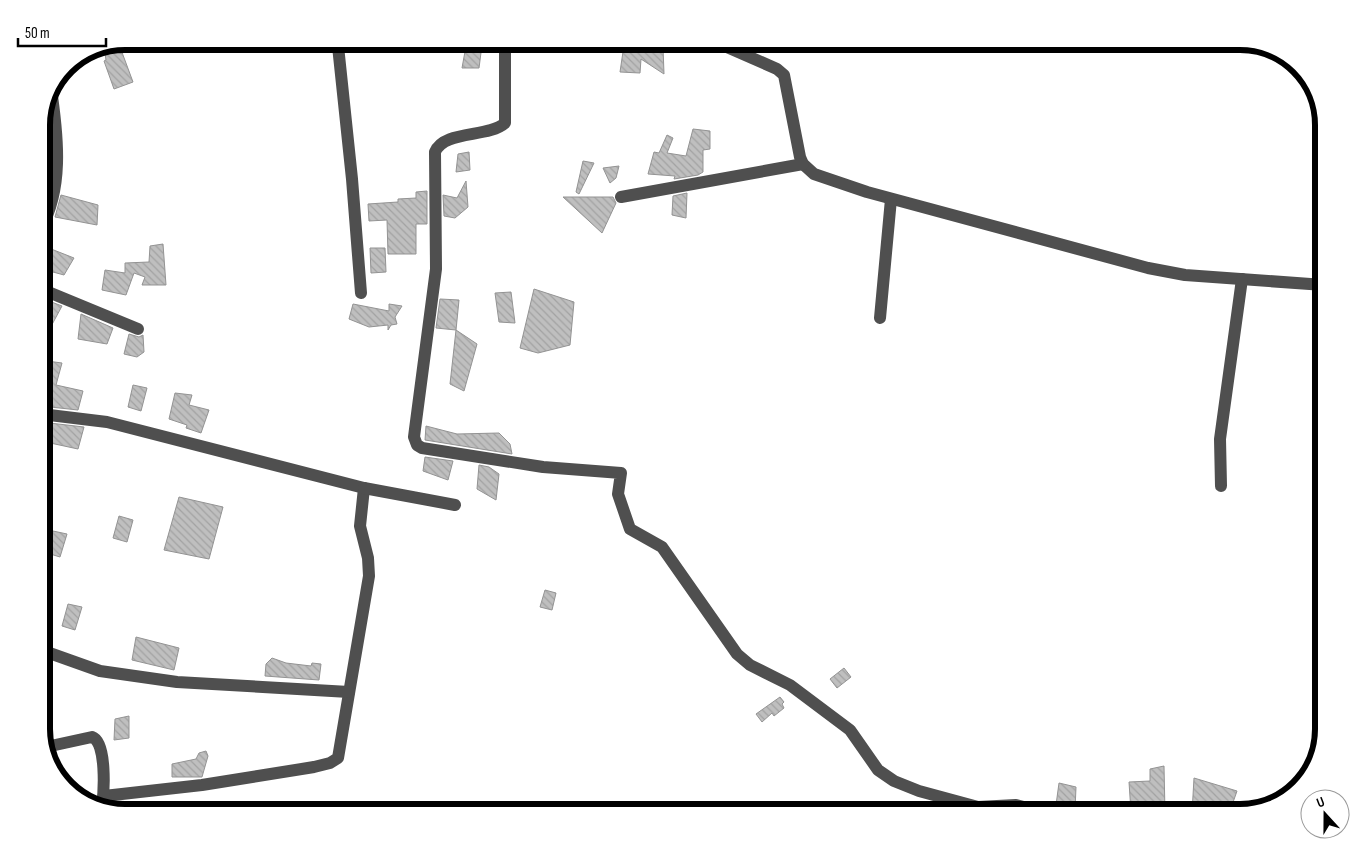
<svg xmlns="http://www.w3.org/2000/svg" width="1365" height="854" font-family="'Sofia Sans Condensed',sans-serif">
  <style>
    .building { fill: url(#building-back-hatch); stroke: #939393 }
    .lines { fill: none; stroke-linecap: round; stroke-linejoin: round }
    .minor { stroke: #4f4f4f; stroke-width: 12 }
    .rim { fill: none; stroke: #000; stroke-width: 6 }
  </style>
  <defs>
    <pattern id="building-back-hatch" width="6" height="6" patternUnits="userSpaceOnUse" patternTransform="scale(1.25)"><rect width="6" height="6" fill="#bfbfbf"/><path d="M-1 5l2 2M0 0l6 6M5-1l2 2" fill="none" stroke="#a2a2a2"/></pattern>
  </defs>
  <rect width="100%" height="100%" fill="#fff"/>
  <g class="building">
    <path d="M658,44L663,47L664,74L641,59L640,73L620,72L624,45Z"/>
    <path d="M482,45L479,68H462L466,46Z"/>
    <path d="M104,47H120L133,82L114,89L104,61L106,60Z"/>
    <path d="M693,129L710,131V149L703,150V172L698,175L674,179L675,176L648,174L654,152L659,153L667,135L673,138L667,153L686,156Z"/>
    <path d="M469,152L470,170L456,172L458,154Z"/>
    <path d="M583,161L594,163L579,194L576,192Z"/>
    <path d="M619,166L616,178L610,183L603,168Z"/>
    <path d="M466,181L468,207L455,218L444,216L443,195L457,198Z"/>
    <path d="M427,191V224H416V254H388L387,220L369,221L368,204L398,202V199L416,198V192Z"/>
    <path d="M687,193L686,218L672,215L673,196Z"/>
    <path d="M61,195L98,205L97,225L55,217Z"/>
    <path d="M563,197H613L616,203L602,233Z"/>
    <path d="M163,244L166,285H142L145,277L134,273L126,295L102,290L105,270L125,273V263L149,262L150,246Z"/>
    <path d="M41,245L74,258L64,275L53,272L48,283L41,281Z"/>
    <path d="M370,248H385L386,272L371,273Z"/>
    <path d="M534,289L574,302L570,345L538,353L520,348Z"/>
    <path d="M511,292L515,323L499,322L495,293Z"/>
    <path d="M41,298L62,306L41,345Z"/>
    <path d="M440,299L459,300L456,330L436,328Z"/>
    <path d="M353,304L389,311V304L402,306L395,317L397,324L391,325L388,330V325L369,327L349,319Z"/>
    <path d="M81,314L113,328L107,344L78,339Z"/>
    <path d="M456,330L477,344L464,391L450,384Z"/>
    <path d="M129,334L139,337L143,335L144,352L137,357L124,354Z"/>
    <path d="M47,361L62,363L56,385L83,391L78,410L41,406V387Z"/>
    <path d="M133,385L147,388L141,411L128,407Z"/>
    <path d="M175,393L192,395L189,405L209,410L201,433L186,428L187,425L169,419Z"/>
    <path d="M41,422L84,427L78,449L41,441Z"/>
    <path d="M426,426L457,434L499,433L510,444L512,454L425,440Z"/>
    <path d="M425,457L453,461L448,480L423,471Z"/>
    <path d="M479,465L489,467L499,474L496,500L477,489Z"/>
    <path d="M179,497L223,507L209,559L164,550Z"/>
    <path d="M119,516L133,520L127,542L113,538Z"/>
    <path d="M53,531L67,534L60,557L47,553Z"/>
    <path d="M545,590L556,593L552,610L540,607Z"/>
    <path d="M68,604L82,607L75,630L62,626Z"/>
    <path d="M136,637L179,648L174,670L132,660Z"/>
    <path d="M272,658L286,663L311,666L312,663L321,664L319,680L265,676L266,664Z"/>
    <path d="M844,668L851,677L837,688L830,679Z"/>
    <path d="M780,697L784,702L782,704L784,708L774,716L772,713L762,722L756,714Z"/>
    <path d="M129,716V738L114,740L115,719Z"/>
    <path d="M206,751L208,756L202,777H172V764L196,759L199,753Z"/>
    <path d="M1164,766L1165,813L1131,812L1129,782L1150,781V769Z"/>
    <path d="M1194,778L1237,791L1231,808L1214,802L1210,813H1192Z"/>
    <path d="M1059,783L1076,787L1075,810L1056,805Z"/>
  </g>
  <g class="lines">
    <g class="minor">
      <path d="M720,44L777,69L784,75L800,157L803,164L814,174L867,192L1148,268L1185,275L1324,285"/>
      <path d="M505,45V123C488,138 444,130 435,152L436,269L415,429L414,437L417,445L422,448L543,467L621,473L618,494L630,529L662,547L737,654L750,665L790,685L850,730L878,770L894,781L919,791L978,807L1016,805L1046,813"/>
      <path d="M338,46L352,179L361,293"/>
      <path d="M621,197L803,164"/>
      <path d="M41,228C63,189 58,139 52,96"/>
      <path d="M41,289L138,329"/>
      <path d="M880,318L891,199"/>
      <path d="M41,414L107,422L364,488L360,526L368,558L369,576L338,758L330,763L314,767L202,785L104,796"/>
      <path d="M1221,486L1220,439L1242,279"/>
      <path d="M364,488L455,505"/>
      <path d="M41,650L100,671L177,682L349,692"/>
      <path d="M46,747L92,737C107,742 104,792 102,806"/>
    </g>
  </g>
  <path d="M0 0H1365V854H0ZM125 50H1240A75 75 0 0 1 1315 125V729A75 75 0 0 1 1240 804H125A75 75 0 0 1 50 729V125A75 75 0 0 1 125 50Z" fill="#fff" fill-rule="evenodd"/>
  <path class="rim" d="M125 50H1240A75 75 0 0 1 1315 125V729A75 75 0 0 1 1240 804H125A75 75 0 0 1 50 729V125A75 75 0 0 1 125 50Z"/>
  <g transform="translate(1325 814) rotate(339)"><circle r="24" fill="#ffffff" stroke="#999999"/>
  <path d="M0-4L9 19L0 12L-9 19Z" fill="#000000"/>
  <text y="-8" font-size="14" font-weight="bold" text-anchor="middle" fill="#000000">U</text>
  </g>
  <path d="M18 38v8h88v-8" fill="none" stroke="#000000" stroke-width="2.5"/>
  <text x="25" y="38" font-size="15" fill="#000000" stroke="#ffffff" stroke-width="4" paint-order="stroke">50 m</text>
</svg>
